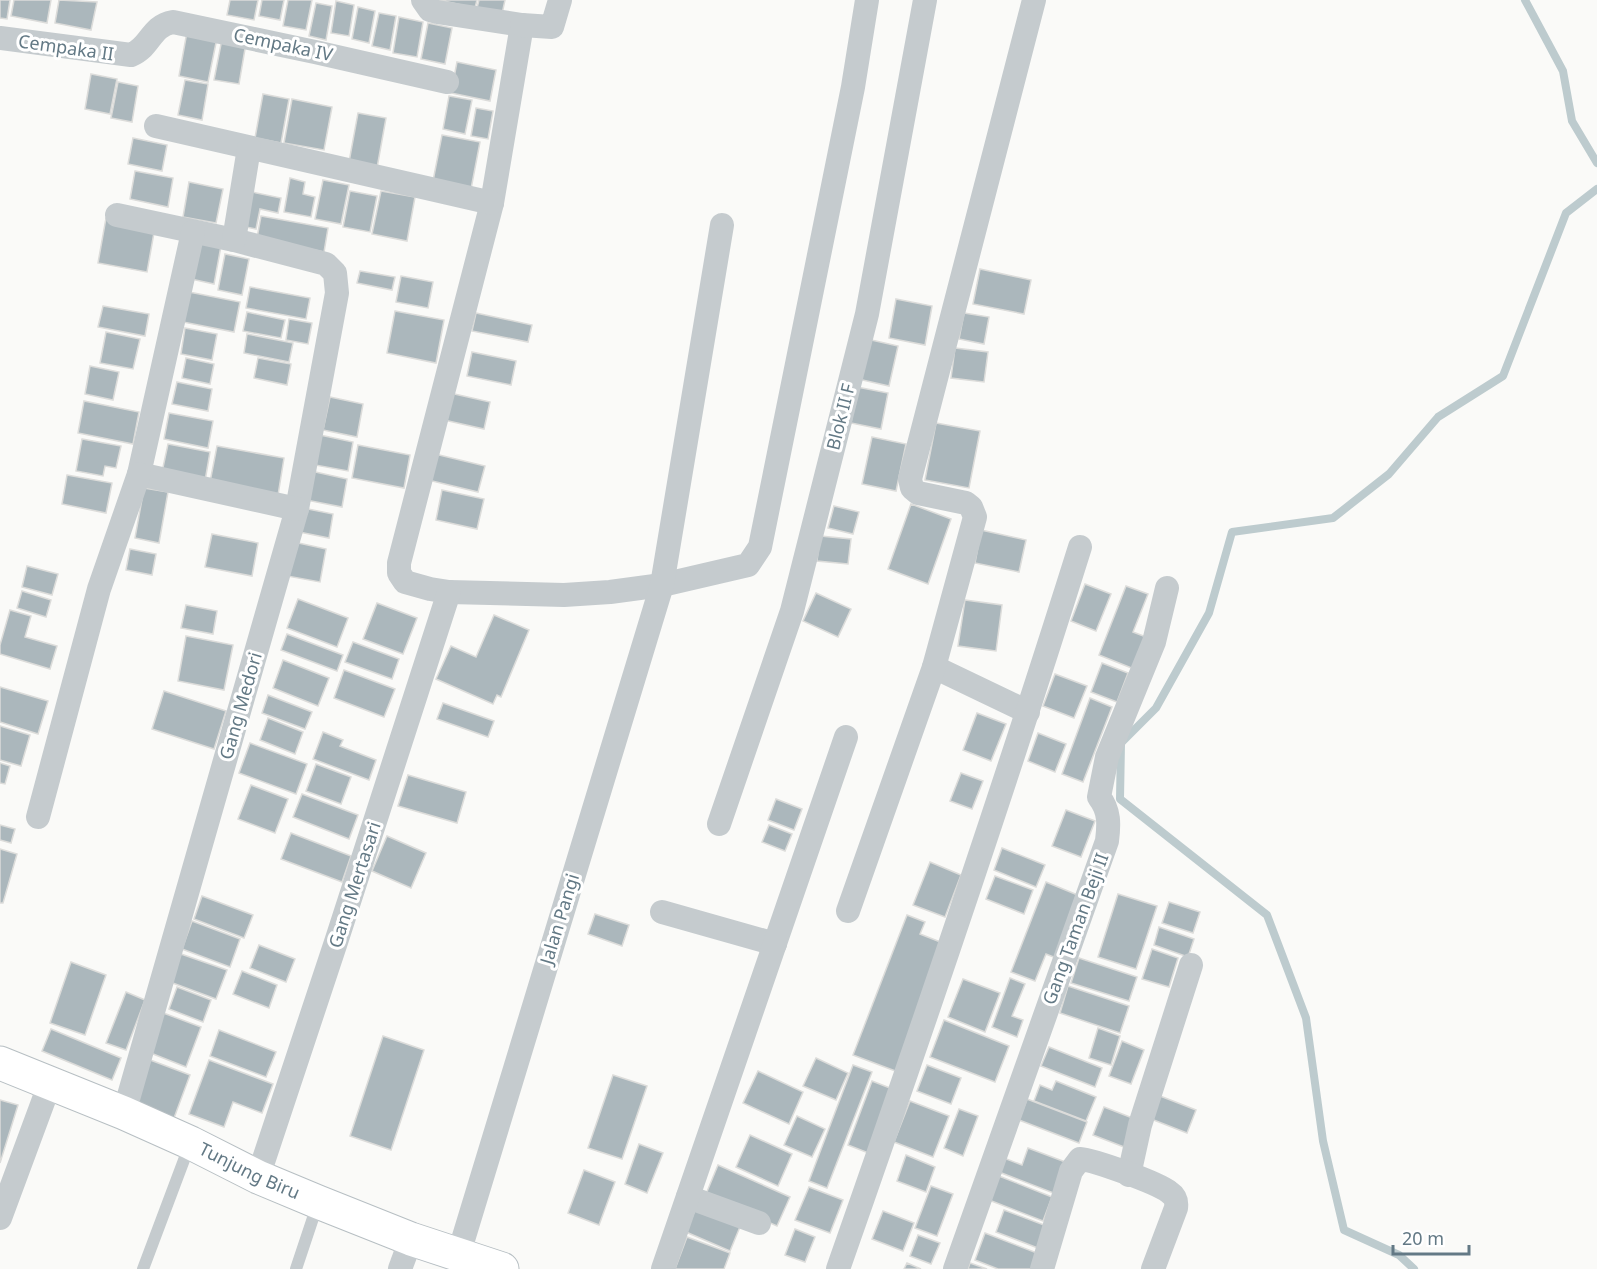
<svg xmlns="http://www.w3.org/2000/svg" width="1597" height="1269" font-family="'Noto Sans',sans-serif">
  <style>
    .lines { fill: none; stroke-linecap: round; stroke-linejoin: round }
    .stream { stroke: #bdcbce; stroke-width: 8 }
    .building { fill: #abb7bc; stroke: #dcdcda; stroke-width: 1.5 }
    .secondary-casing { stroke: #b7bfc3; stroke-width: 35 }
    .lane { stroke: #c5cbce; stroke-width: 12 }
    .street { stroke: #c5cbce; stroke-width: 24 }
    .secondary { stroke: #fff; stroke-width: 33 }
    .labels { text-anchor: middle; stroke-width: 6; stroke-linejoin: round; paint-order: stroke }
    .street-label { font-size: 18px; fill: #637985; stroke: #fff }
  </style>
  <rect width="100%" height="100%" fill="#fafaf8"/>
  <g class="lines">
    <g class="stream">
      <path d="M1525,0L1563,71L1572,121L1597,163"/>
      <path d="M1414,1269L1399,1255L1344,1230L1323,1141L1306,1018L1267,915L1120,799L1121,743L1156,708L1209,613L1232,532L1333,518L1389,474L1438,417L1503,376L1566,213L1597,189"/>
    </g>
  </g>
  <g class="building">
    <path d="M0,0H10L7,19L0,18Z"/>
    <path d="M14,0H51L47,23L11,16Z"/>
    <path d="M59,0L97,2L91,30L55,23Z"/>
    <path d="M230,0H258L254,20L227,15Z"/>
    <path d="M262,0H284L280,20L259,16Z"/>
    <path d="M288,0H312L306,30L283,26Z"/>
    <path d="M439,0H477L475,8Z"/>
    <path d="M479,0H505L502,14L477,8Z"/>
    <path d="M336,1L354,5L349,36L331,33Z"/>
    <path d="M316,3L332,6L326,40L309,36Z"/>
    <path d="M358,7L375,11L369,43L352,39Z"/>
    <path d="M379,13L396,16L390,50L372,46Z"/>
    <path d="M399,17L423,22L417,57L393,53Z"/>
    <path d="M428,23L452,28L445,64L421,59Z"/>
    <path d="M187,32L217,38L208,82L179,76Z"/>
    <path d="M222,39L246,43L239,84L214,80Z"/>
    <path d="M457,62L496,70L490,101L451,93Z"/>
    <path d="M91,74L117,79L110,114L85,109Z"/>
    <path d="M185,80L208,84L202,120L178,115Z"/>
    <path d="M118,82L138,86L132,122L111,118Z"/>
    <path d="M263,94L289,99L281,143L255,138Z"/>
    <path d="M449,96L472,100L465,134L443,129Z"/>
    <path d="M292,99L332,107L324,150L284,143Z"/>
    <path d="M476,108L493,111L488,139L471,136Z"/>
    <path d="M358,113L386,118L377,168L349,162Z"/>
    <path d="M442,135L480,142L471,189L433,181Z"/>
    <path d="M133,138L167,145L162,171L128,164Z"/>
    <path d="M135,171L173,178L168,207L130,199Z"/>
    <path d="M290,178L305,182L303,194L315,197L311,217L284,212Z"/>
    <path d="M323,180L349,185L341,224L315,219Z"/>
    <path d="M189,182L223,189L216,223L183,217Z"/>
    <path d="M247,191L281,198L278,213L260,209L256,229L241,226Z"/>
    <path d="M350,191L377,196L370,232L343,227Z"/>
    <path d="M381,191L415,197L407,241L372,234Z"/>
    <path d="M261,216L328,228L324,252L257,238Z"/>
    <path d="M106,218L155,227L147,272L98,263Z"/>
    <path d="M198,242L221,246L214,284L191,279Z"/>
    <path d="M225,254L249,259L242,295L218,290Z"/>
    <path d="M980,269L1031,280L1024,314L973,304Z"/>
    <path d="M360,271L395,277L392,290L357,283Z"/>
    <path d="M401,276L433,282L428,308L396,302Z"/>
    <path d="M250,287L310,298L306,319L246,308Z"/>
    <path d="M189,292L240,302L234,332L183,322Z"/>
    <path d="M896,299L932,306L925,345L889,338Z"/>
    <path d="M103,306L149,314L145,336L98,327Z"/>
    <path d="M395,311L444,320L436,363L387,353Z"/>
    <path d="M247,312L285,320L281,338L243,331Z"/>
    <path d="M476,313L532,325L528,342L472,331Z"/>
    <path d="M964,313L989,317L984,344L959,339Z"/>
    <path d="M289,319L312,323L308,344L286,340Z"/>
    <path d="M185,328L217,334L212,360L181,354Z"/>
    <path d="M106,332L140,339L133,369L100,363Z"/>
    <path d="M247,334L293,343L289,362L244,353Z"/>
    <path d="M867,339L898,346L889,386L858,379Z"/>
    <path d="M955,348L988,352L984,382L951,378Z"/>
    <path d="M472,352L516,361L511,385L467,376Z"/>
    <path d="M186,358L214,364L210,384L182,378Z"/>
    <path d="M258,358L291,364L287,385L254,378Z"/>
    <path d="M90,366L119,372L113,400L85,394Z"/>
    <path d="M177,382L212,389L208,411L172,404Z"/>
    <path d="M857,387L888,393L881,429L851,423Z"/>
    <path d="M450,393L490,402L484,429L444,420Z"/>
    <path d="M330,397L363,404L357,437L323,430Z"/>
    <path d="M84,401L139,412L133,444L78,433Z"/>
    <path d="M169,413L213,421L208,448L164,439Z"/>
    <path d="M936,423L980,431L969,488L925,480Z"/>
    <path d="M320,435L353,442L348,471L315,465Z"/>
    <path d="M872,437L906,444L896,491L862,484Z"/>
    <path d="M82,439L121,446L116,468L105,466L103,476L76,471Z"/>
    <path d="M168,444L210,452L205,481L162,472Z"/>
    <path d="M358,445L410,455L404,488L352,478Z"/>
    <path d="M217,446L284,458L278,495L210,482Z"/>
    <path d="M435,454L485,466L478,492L428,480Z"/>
    <path d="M311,471L347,479L342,507L306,500Z"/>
    <path d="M67,475L112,483L106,513L62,504Z"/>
    <path d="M144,488L168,492L159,543L135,538Z"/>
    <path d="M442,490L484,499L477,529L436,520Z"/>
    <path d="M911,504L951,519L928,584L888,569Z"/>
    <path d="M834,506L859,512L853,534L828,528Z"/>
    <path d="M303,508L333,514L329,538L299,532Z"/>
    <path d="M981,530L1026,540L1019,572L975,563Z"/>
    <path d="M212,534L258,543L252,576L205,567Z"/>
    <path d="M820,536L851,539L848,564L817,561Z"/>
    <path d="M294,542L326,549L320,582L287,576Z"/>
    <path d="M130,549L156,554L152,575L126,570Z"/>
    <path d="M27,566L58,574L52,595L22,587Z"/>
    <path d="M1085,584L1111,594L1096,631L1071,621Z"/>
    <path d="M1126,586L1148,594L1133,632L1146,637L1134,669L1099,655Z"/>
    <path d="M22,591L51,600L46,617L17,608Z"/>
    <path d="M816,593L851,609L838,637L803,621Z"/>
    <path d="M298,599L348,618L337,647L287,628Z"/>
    <path d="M965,600L1002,605L996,651L958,646Z"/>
    <path d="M377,603L417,618L403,654L363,639Z"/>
    <path d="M186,605L217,611L213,634L181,628Z"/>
    <path d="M10,610L31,616L25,637L57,646L50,669L0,654V645Z"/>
    <path d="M494,615L529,630L501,697L497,695L493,704L436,679L451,646L476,657Z"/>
    <path d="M287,634L343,655L337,671L281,650Z"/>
    <path d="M186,636L233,645L224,690L178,681Z"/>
    <path d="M353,642L399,659L392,679L345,662Z"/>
    <path d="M283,660L329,678L318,706L273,688Z"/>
    <path d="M1102,663L1128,673L1117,702L1091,692Z"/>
    <path d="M344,670L395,689L384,717L334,698Z"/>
    <path d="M1055,674L1087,686L1074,718L1043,706Z"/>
    <path d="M0,687L48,701L38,734L0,722Z"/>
    <path d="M164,691L226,711L214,749L152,729Z"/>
    <path d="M268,695L312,712L305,729L262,713Z"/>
    <path d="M1090,698L1112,707L1083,782L1062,774Z"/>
    <path d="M443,703L494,721L488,737L437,719Z"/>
    <path d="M977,713L1006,724L991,761L963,750Z"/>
    <path d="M268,718L303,732L295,754L260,740Z"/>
    <path d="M0,726L30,735L21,766L0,760Z"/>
    <path d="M323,732L343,740L340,746L376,760L369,780L313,759Z"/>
    <path d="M1038,733L1066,744L1055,772L1028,761Z"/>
    <path d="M250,743L307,764L296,794L239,773Z"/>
    <path d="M0,763L10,766L5,784L0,783Z"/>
    <path d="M316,764L351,777L341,804L306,791Z"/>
    <path d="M961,773L983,781L972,809L950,801Z"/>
    <path d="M408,775L466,792L457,823L398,806Z"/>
    <path d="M251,785L288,799L275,833L238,819Z"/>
    <path d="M302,794L358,815L349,839L293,817Z"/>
    <path d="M776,799L802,809L794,830L768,820Z"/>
    <path d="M1066,810L1095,821L1081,857L1052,846Z"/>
    <path d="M0,825L15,829L11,843L0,840Z"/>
    <path d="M769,825L792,834L785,851L762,842Z"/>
    <path d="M291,833L351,856L342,882L281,859Z"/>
    <path d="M387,836L426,853L411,888L372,871Z"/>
    <path d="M1002,848L1045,865L1036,887L994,870Z"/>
    <path d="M0,849L17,854L3,903H0Z"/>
    <path d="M930,862L961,875L945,917L913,905Z"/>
    <path d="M995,876L1033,890L1024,914L986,899Z"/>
    <path d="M1046,882L1080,896L1056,958L1046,954L1035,981L1011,972Z"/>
    <path d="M1118,894L1157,906L1136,969L1098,957Z"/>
    <path d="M202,896L253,915L244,938L194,919Z"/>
    <path d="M1169,902L1200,912L1193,933L1162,923Z"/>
    <path d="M595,914L629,925L622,946L588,934Z"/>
    <path d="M907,915L925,922L920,934L948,945L898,1072L853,1055Z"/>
    <path d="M192,921L240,939L230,967L182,949Z"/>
    <path d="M1159,927L1194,939L1188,957L1154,945Z"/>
    <path d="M259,945L295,959L286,982L250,968Z"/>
    <path d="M1152,949L1178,958L1169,987L1142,979Z"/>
    <path d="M181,954L227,970L216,999L170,982Z"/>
    <path d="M1079,958L1137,977L1129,1001L1071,983Z"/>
    <path d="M71,962L106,975L85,1035L50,1023Z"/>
    <path d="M242,971L277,985L269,1008L233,994Z"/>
    <path d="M1010,978L1025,984L1012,1016L1023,1020L1017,1037L992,1027Z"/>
    <path d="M963,979L1000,993L985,1032L948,1017Z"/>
    <path d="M1068,986L1129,1006L1120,1033L1060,1013Z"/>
    <path d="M177,987L211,1000L203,1022L169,1009Z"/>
    <path d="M126,992L145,1000L126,1050L106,1043Z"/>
    <path d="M158,1011L201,1027L186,1067L143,1050Z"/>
    <path d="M944,1020L1009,1046L995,1082L930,1057Z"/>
    <path d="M1098,1028L1120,1036L1111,1065L1089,1058Z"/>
    <path d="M51,1029L121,1058L112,1080L42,1051Z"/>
    <path d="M219,1030L276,1052L266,1077L210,1056Z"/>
    <path d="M383,1036L424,1050L391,1150L350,1136Z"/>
    <path d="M1122,1041L1144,1050L1131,1084L1109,1076Z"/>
    <path d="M1049,1047L1102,1068L1095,1087L1041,1066Z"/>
    <path d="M145,1058L190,1075L174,1118L129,1102Z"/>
    <path d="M816,1058L848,1073L836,1100L803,1086Z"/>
    <path d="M209,1060L273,1084L262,1113L233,1102L224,1127L189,1114Z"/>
    <path d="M853,1065L872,1072L827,1188L809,1181Z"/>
    <path d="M927,1065L961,1078L951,1104L917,1091Z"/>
    <path d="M758,1071L803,1092L789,1124L743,1103Z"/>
    <path d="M613,1075L647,1086L622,1159L588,1148Z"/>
    <path d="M872,1081L895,1090L871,1154L848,1145Z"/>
    <path d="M1056,1081L1096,1097L1086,1121L1034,1101L1040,1085L1052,1090Z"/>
    <path d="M1155,1094L1196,1110L1187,1133L1146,1117Z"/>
    <path d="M1027,1099L1087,1122L1079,1143L1019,1120Z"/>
    <path d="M0,1100L18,1105L0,1163Z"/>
    <path d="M910,1101L949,1116L933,1157L894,1142Z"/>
    <path d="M1104,1107L1135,1119L1124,1147L1093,1135Z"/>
    <path d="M959,1109L978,1116L963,1156L944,1148Z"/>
    <path d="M797,1116L825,1129L812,1157L784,1145Z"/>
    <path d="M750,1135L792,1154L778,1186L736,1167Z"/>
    <path d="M639,1144L663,1153L647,1193L625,1184Z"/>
    <path d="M1028,1148L1068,1163L1056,1194L999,1172L1004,1158L1022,1165Z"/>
    <path d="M906,1155L935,1167L926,1192L897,1181Z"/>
    <path d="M718,1165L790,1197L777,1226L706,1194Z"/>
    <path d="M584,1170L615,1182L599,1225L568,1213Z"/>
    <path d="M999,1176L1052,1197L1043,1221L989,1200Z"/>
    <path d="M931,1186L953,1194L937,1236L915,1228Z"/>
    <path d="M809,1187L843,1200L830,1233L795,1220Z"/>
    <path d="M698,1203L742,1222L730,1251L686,1232Z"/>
    <path d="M1004,1210L1052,1228L1043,1250L996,1232Z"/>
    <path d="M883,1211L914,1223L903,1251L872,1239Z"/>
    <path d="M795,1229L815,1237L805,1262L785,1255Z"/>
    <path d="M985,1233L1042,1255L1037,1269H998L975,1260Z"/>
    <path d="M918,1235L940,1243L931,1264L910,1256Z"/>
    <path d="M687,1237L730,1253L724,1269H675Z"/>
    <path d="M907,1263L921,1269H904Z"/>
    <path d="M970,1263L987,1269H968Z"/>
  </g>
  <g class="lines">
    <defs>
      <g id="secondary">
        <path id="s1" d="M0,1063L124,1113L191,1143L258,1177L318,1202L411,1239L502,1269"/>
      </g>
    </defs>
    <use href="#secondary" class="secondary-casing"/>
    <g class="lane">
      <path d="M143,1269L190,1144"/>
      <path d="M296,1269L318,1203"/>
    </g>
    <g class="street">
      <path d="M423,0L430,10L437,12L522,25L492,203L399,563V573L405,582L430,589L449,592L564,595L610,592L662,585L748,565L760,547L853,87L867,0"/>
      <path d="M522,25L552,27L560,0"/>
      <path d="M0,38L131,55C151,47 150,26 173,22L315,52L447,82"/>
      <path d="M156,126L492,203"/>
      <path d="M117,215L234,240L326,264L335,273L337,293L297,509L124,1113"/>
      <path d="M193,232L139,474L297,509"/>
      <path d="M234,240L249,148"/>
      <path d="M934,667L1028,712"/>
      <path d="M38,817L99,589L139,474"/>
      <path d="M719,824L792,611L867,314L925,0"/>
      <path d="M848,911L934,667L975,517L971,507L966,503L918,493L912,488L910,479L1034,0"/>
      <path d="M662,912L775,944"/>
      <path d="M1129,1175L1140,1125L1191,965"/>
      <path d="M258,1177L337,939L449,592"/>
      <path d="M688,1197L759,1223"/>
      <path d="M0,1218L50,1083"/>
      <path d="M459,1253L662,585L722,225"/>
      <path d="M400,1269L411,1239"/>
      <path d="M663,1269L846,737"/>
      <path d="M838,1269C922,1030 1004,789 1080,547"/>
      <path d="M955,1269L1107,841C1109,825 1110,811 1099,797L1107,757L1154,642L1167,588"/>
      <path d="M1042,1269L1071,1171L1080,1159C1094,1160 1158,1183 1169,1192C1175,1196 1177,1201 1176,1208L1153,1269"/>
    </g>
    <use href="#secondary" class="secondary"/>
  </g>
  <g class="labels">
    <g class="street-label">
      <text transform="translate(283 45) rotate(12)" y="6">Cempaka IV</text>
      <text transform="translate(66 48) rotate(8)" y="6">Cempaka II</text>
      <text transform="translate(841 417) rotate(-76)" y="6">Blok II F</text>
      <text transform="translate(241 706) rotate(-74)" y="6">Gang Medori</text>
      <text transform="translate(355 885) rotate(-72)" y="6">Gang Mertasari</text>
      <text transform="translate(560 919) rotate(-73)" y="6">Jalan Pangi</text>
      <text transform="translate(1076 929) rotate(-70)" y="6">Gang Taman Beji II</text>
      <text dy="6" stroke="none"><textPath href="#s1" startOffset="272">Tunjung Biru</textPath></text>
    </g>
  </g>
  <path d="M1393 1245v9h76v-9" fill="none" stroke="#637985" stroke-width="3"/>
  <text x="1402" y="1245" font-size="18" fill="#637985" stroke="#ffffff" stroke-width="4.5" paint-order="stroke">20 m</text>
</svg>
